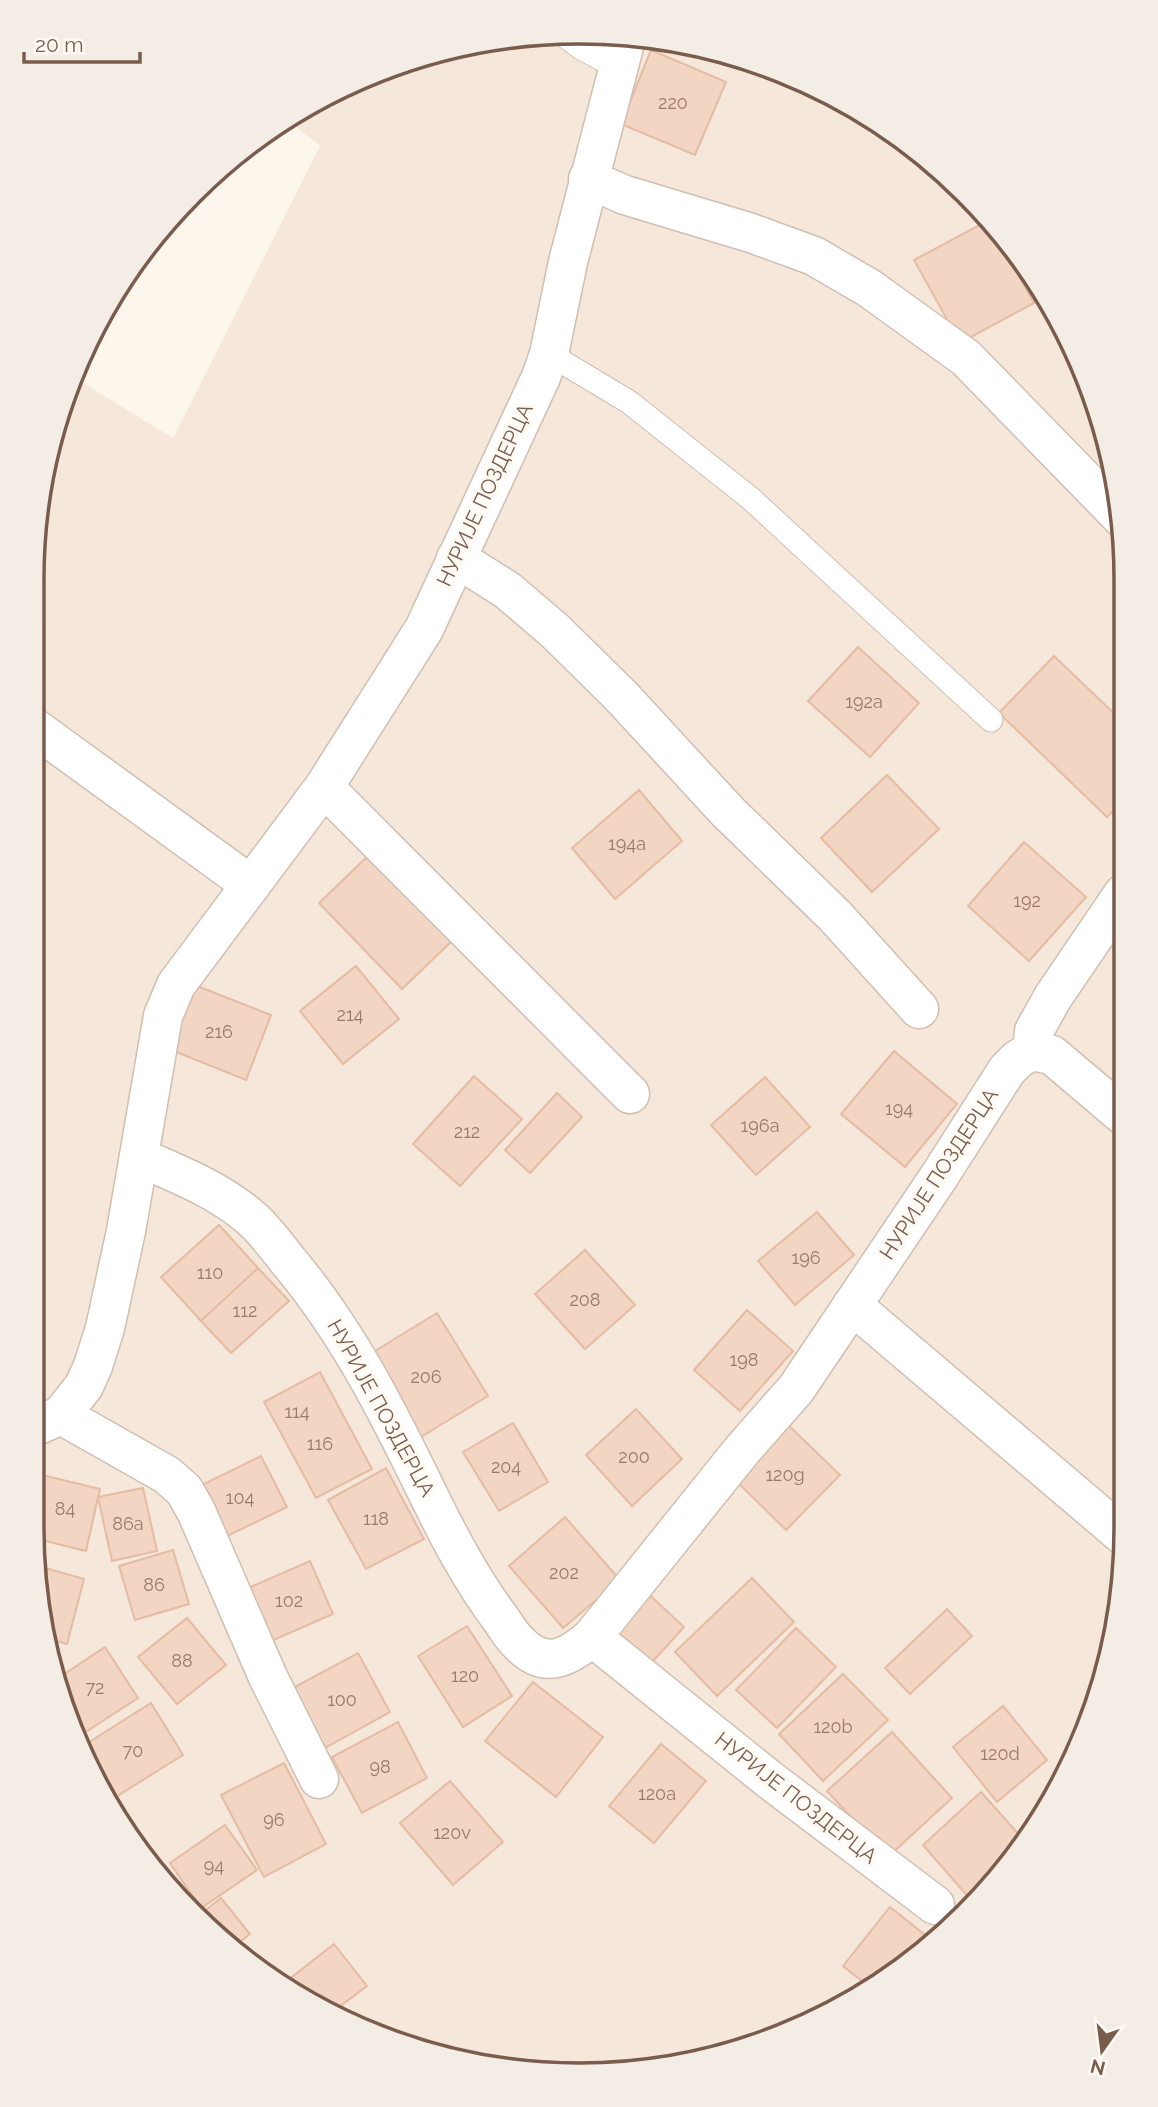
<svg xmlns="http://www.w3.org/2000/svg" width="1158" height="2107" font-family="Raleway,sans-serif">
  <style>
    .residential { fill: #f5e8da }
    .building { fill: #f3d5c3; stroke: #e6bba3; stroke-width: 2 }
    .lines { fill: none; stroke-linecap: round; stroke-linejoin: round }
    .lane-casing { stroke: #d1beb0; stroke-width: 25 }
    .street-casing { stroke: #d1beb0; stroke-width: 41 }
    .lane { stroke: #fff; stroke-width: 23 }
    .street { stroke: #fff; stroke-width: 38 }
    .labels { text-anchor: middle; stroke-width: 7; stroke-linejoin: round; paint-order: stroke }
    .number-label { font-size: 18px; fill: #987a6a }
    .street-label { font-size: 21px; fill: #7a5c4d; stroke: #fffaf3 }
    .rim { fill: none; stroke: #7a5c4d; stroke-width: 3.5 }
  </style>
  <rect width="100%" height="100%" fill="#fdf6ec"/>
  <path class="residential" d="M543,33L650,36L755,60L852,105L940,168L1034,274L1097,403L1122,508L1125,1563L1108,1670L1053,1801L940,1939L789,2034L615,2074L438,2057L275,1983L145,1862L61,1704L32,1528L33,544L50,437L75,378L173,438L320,146L286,119L336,88L437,50Z"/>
  <g class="building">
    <path d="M651,50L726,82L695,155L621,124Z"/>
    <path d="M722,53L755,60L760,63L755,73L721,56Z"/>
    <path d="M987,221L1005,253L1012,249L1023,263L1014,267L1034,303L960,343L914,260Z"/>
    <path d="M858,647L919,703L870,757L808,701Z"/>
    <path d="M1054,656L1123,722V800L1107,817L999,713Z"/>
    <path d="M887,775L939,829L872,892L821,838Z"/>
    <path d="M639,790L682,841L615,899L572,848Z"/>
    <path d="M1024,842L1086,897L1029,961L968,906Z"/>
    <path d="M369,855L452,941L402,989L319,903Z"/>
    <path d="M356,966L399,1019L343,1064L300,1011Z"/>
    <path d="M192,984L271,1015L246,1080L166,1048Z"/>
    <path d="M894,1051L957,1104L905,1167L841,1114Z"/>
    <path d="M474,1076L522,1119L460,1186L413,1144Z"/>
    <path d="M765,1077L810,1127L756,1175L711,1125Z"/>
    <path d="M557,1093L582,1117L530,1173L505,1150Z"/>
    <path d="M817,1212L854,1255L795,1305L758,1261Z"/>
    <path d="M219,1225L258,1268L201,1321L161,1277Z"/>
    <path d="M585,1250L635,1305L585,1349L535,1294Z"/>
    <path d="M258,1268L289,1301L231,1353L201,1321Z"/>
    <path d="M747,1310L793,1351L740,1411L694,1370Z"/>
    <path d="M437,1313L488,1396L416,1440L365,1357Z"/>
    <path d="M320,1372L372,1469L316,1498L264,1402Z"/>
    <path d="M636,1409L682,1459L632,1506L586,1455Z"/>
    <path d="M783,1420L840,1475L786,1530L730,1475Z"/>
    <path d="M513,1423L548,1482L499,1511L463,1452Z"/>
    <path d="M261,1456L287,1507L219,1540L194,1489Z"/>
    <path d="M386,1468L424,1539L366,1569L328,1500Z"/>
    <path d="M42,1475L100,1489L86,1551L33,1538L32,1521Z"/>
    <path d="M143,1488L157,1551L112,1561L98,1497Z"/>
    <path d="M565,1517L620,1580L563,1628L509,1566Z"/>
    <path d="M173,1550L189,1604L135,1620L119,1566Z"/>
    <path d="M310,1561L333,1614L269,1642L246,1589Z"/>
    <path d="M38,1566L84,1579L67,1644L50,1639Z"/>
    <path d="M752,1578L794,1622L717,1696L675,1652Z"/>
    <path d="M641,1587L684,1627L644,1671L600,1630Z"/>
    <path d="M947,1609L972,1636L910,1694L885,1668Z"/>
    <path d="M187,1618L226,1665L177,1704L138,1657Z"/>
    <path d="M467,1626L512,1696L463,1727L418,1656Z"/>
    <path d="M796,1628L836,1667L777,1728L736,1690Z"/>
    <path d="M105,1647L138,1698L78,1737L61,1704L57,1679Z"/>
    <path d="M358,1653L390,1712L325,1748L293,1688Z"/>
    <path d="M843,1674L888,1720L823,1781L779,1734Z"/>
    <path d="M533,1682L603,1737L556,1797L485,1741Z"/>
    <path d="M151,1703L183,1755L114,1798L83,1746Z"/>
    <path d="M1003,1706L1047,1760L997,1802L953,1747Z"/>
    <path d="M398,1722L427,1778L362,1813L332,1757Z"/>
    <path d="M892,1732L952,1798L888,1857L827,1791Z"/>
    <path d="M661,1744L706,1781L654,1843L609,1806Z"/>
    <path d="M284,1763L326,1844L264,1877L221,1795Z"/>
    <path d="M450,1781L503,1842L453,1885L400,1823Z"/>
    <path d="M981,1792L1023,1839L983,1887L970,1899L923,1845Z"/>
    <path d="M225,1825L257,1870L201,1908L170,1863Z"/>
    <path d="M221,1898L250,1934L235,1946L201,1914Z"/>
    <path d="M890,1907L935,1943L867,1985L843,1966Z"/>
    <path d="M334,1944L367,1986L335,2010L286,1988L283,1984Z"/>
  </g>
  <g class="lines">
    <defs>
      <g id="lane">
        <path d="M561,33L581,48L617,67"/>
        <path d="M549,354L629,402L750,498L991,720"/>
      </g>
      <g id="street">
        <path d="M588,179L625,195L751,233L814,256L869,288L966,358L1122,518"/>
        <path d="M456,558L507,590L555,631L621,696L728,812L835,916L919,1009"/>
        <path d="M32,726L251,885"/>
        <path d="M324,787L630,1094"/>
        <path d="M1032,1051L1034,1031L1053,997L1123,894"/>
        <path d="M139,1157C178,1174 219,1190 251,1218C265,1230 277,1247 289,1262C348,1332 388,1412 428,1494C449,1537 471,1579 500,1618C506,1626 511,1636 519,1643C545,1671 569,1657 592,1637L743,1449L796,1389L940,1175L1007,1070L1018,1059L1032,1051L1052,1055L1124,1116"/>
        <path d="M852,1305L1125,1537"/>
        <path d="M61,1415L167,1475L184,1490L196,1511L268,1677L319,1779"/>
        <path d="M32,1428L61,1415L84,1386L93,1366L105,1328L126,1231L163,1016L176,985L324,787L424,629L541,377L549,354L568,262L627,35"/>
        <path d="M592,1637L770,1780L935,1905"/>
      </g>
    </defs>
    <use href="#lane" class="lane-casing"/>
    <use href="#street" class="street-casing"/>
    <use href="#lane" class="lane"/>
    <use href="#street" class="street"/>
  </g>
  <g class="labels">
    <g class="number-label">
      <text x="673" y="109">220</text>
      <text x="864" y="708">192a</text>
      <text x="627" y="850">194a</text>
      <text x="1027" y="907">192</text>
      <text x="350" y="1021">214</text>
      <text x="219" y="1038">216</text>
      <text x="899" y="1115">194</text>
      <text x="760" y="1132">196a</text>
      <text x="467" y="1138">212</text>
      <text x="806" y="1264">196</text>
      <text x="210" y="1279">110</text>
      <text x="585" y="1306">208</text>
      <text x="245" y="1317">112</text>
      <text x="744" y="1366">198</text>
      <text x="426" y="1383">206</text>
      <text x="297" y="1418">114</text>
      <text x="320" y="1450">116</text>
      <text x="634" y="1463">200</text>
      <text x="506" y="1473">204</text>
      <text x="785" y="1481">120g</text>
      <text x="240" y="1504">104</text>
      <text x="65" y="1515">84</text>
      <text x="376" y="1525">118</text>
      <text x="128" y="1530">86a</text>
      <text x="564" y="1579">202</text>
      <text x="154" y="1591">86</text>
      <text x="289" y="1607">102</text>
      <text x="182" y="1667">88</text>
      <text x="465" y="1682">120</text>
      <text x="95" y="1694">72</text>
      <text x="342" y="1706">100</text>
      <text x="833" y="1733">120b</text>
      <text x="133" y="1757">70</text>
      <text x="1000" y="1760">120d</text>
      <text x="380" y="1773">98</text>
      <text x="657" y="1800">120a</text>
      <text x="274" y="1826">96</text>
      <text x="452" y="1839">120v</text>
      <text x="214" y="1872">94</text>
    </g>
    <g class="street-label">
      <text transform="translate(485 495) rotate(-65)" y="7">НУРИЈЕ ПОЗДЕРЦА</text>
      <text transform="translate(939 1174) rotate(-57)" y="7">НУРИЈЕ ПОЗДЕРЦА</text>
      <text transform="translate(381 1408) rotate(61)" y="7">НУРИЈЕ ПОЗДЕРЦА</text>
      <text transform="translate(796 1798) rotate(38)" y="7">НУРИЈЕ ПОЗДЕРЦА</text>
    </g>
  </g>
  <path d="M0 0H1158V2107H0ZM579 44H579A535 535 0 0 1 1114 579V1528A535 535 0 0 1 579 2063H579A535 535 0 0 1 44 1528V579A535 535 0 0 1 579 44Z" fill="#f4ede6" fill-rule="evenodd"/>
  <path class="rim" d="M579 44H579A535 535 0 0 1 1114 579V1528A535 535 0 0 1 579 2063H579A535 535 0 0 1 44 1528V579A535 535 0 0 1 579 44Z"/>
  <g transform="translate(1102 2051) rotate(194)" stroke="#fffaf3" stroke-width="5" paint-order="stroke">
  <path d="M0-5L12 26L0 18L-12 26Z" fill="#7a5c4d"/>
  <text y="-10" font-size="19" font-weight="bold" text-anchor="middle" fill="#7a5c4d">N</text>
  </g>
  <path d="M24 52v10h116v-10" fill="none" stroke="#7a5c4d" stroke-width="3.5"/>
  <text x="35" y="52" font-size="21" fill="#7a5c4d" stroke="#fffaf3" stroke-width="5" paint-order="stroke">20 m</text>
</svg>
